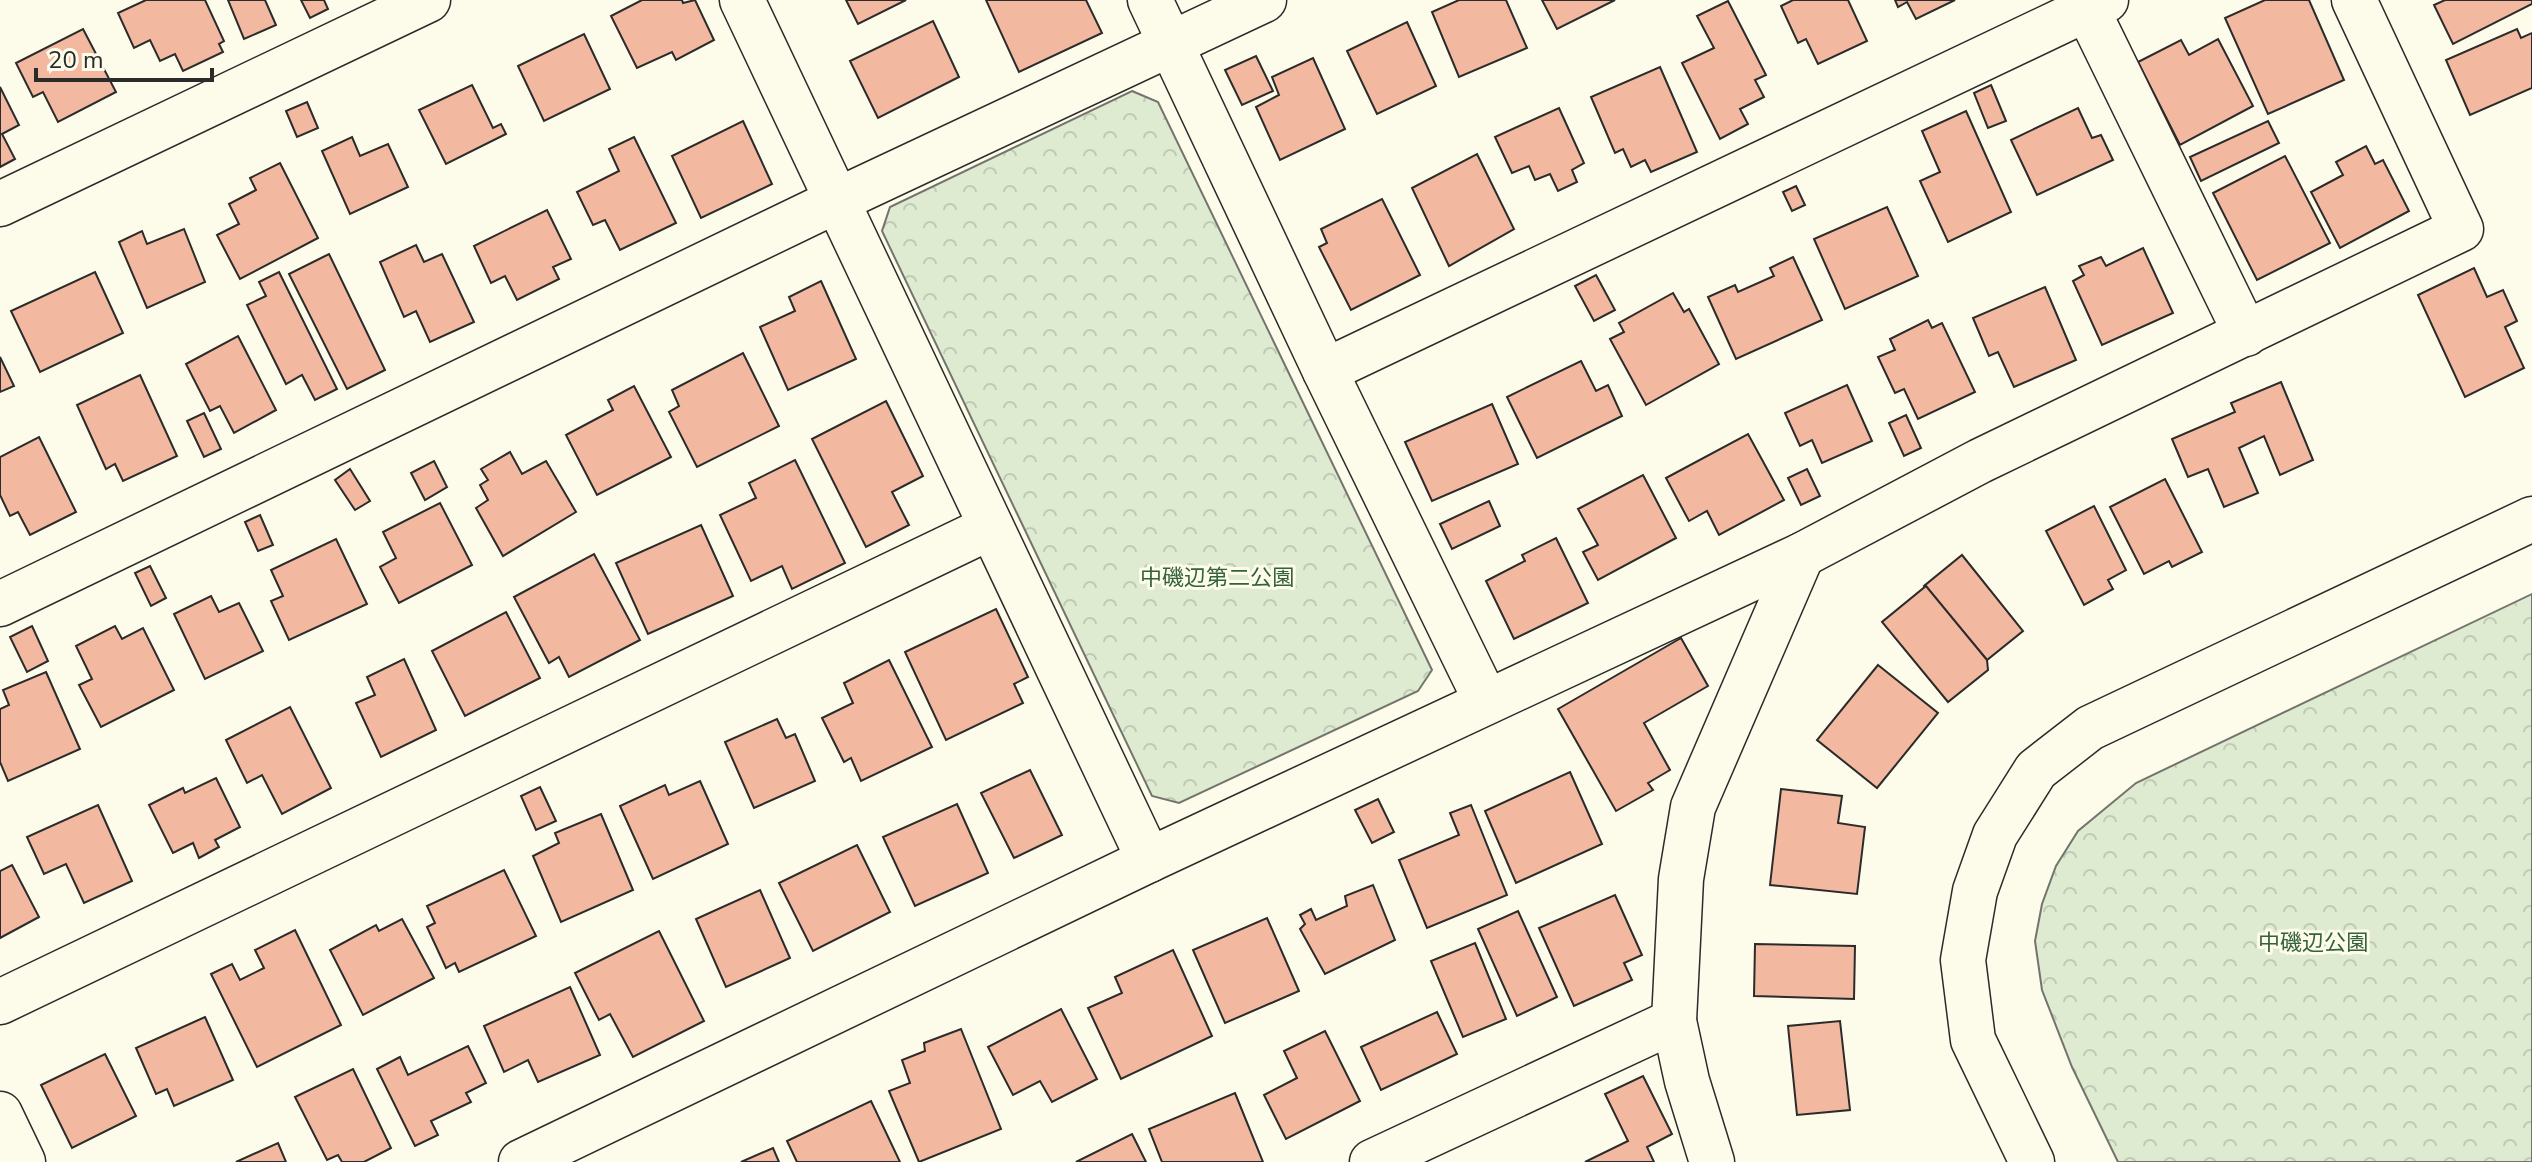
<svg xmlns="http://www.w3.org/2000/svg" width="2532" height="1162" font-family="'Nunito Sans','Noto Sans JP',sans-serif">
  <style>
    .park { fill: url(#park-crowns); stroke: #74746e; stroke-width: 2 }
    .building { fill: #f2b8a0; stroke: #2b2b2b; stroke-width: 2 }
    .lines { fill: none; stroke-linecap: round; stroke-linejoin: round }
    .street-casing { stroke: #2b2b2b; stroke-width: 47 }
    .secondary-casing { stroke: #2b2b2b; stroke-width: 47 }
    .street { stroke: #fdfbea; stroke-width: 44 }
    .secondary { stroke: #fdfbea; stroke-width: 44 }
    .labels { text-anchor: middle; stroke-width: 6; stroke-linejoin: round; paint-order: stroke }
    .park-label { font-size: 22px; fill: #34623c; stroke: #fdfbea }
  </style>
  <defs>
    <pattern id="park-crowns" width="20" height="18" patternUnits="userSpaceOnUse" patternTransform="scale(2)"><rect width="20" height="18" fill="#deebd1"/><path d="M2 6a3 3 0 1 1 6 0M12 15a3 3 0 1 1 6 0" fill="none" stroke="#bfcab4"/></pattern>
  </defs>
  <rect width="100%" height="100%" fill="#fdfbea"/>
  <g class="park">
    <path d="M1132,91L1158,102L1432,670L1418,691L1179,803L1152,796L882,231L890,207Z"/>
    <path d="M2532,594V1162H2118L2072,1067L2042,990L2035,941L2042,904L2056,866L2078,831L2136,783Z"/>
  </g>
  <g class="building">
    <path d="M146,0H205L224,41L219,44L223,52L183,71L175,54L160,61L150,40L134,48L118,13Z"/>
    <path d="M228,0H265L276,25L244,39Z"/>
    <path d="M301,0H324L328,9L310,18Z"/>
    <path d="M642,0H682L683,3L695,0L714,40L676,60L672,52L637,68L611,16Z"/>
    <path d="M846,0H906L858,24Z"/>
    <path d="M986,0H1086L1102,33L1019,72Z"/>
    <path d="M1459,0H1506L1527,48L1459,77L1432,12Z"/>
    <path d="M1542,0H1615L1557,29Z"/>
    <path d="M1793,0H1848L1867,41L1818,64L1806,39L1798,43L1781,6Z"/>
    <path d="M1895,0H1955L1916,19L1907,2L1898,7Z"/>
    <path d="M2265,0H2309L2344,80L2268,114L2225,18Z"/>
    <path d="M2445,0H2532V4L2453,44L2434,5Z"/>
    <path d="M1728,1L1766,75L1755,80L1764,97L1740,109L1748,124L1720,139L1682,63L1714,48L1697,16Z"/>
    <path d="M933,21L959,77L878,118L850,61Z"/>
    <path d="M1407,22L1436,86L1377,114L1347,51Z"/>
    <path d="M83,29L116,92L58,122L43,92L33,97L16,63Z"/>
    <path d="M2517,29L2521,38L2532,33V88L2470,115L2446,60Z"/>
    <path d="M584,34L610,89L544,121L518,66Z"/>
    <path d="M2218,39L2253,106L2180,145L2138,62L2181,40L2189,55Z"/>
    <path d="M1256,56L1273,91L1242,105L1225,70Z"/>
    <path d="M1313,58L1345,129L1280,160L1256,107L1279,95L1272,77Z"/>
    <path d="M1660,67L1697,152L1651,172L1645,160L1631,167L1623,149L1615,153L1591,97Z"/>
    <path d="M472,85L493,128L501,124L506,134L446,164L419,110Z"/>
    <path d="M1991,85L2006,121L1988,128L1974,93Z"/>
    <path d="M0,87L19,125L2,134L15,159L0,167Z"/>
    <path d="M307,102L318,128L297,137L286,111Z"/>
    <path d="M1559,108L1584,163L1572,170L1577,182L1558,191L1550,174L1535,180L1529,166L1512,173L1495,137Z"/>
    <path d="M2078,108L2092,138L2101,135L2113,160L2037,195L2011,140Z"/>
    <path d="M1966,111L2011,212L1948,242L1920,181L1940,172L1922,131Z"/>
    <path d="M743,121L772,184L701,218L672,156Z"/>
    <path d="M2268,121L2279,143L2201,181L2190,157Z"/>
    <path d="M352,137L360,156L388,144L408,187L350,214L322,151Z"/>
    <path d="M634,137L676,223L620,250L605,220L593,225L577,192L619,171L609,149Z"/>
    <path d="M2366,146L2375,164L2383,160L2409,211L2340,248L2311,192L2343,175L2336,162Z"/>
    <path d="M1477,154L1514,229L1449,266L1412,188Z"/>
    <path d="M2285,156L2330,243L2257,280L2213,193Z"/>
    <path d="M280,163L318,238L240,279L217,235L239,224L229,204L256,190L250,178Z"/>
    <path d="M1796,186L1805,205L1792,211L1783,192Z"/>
    <path d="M1382,199L1420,275L1351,310L1319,247L1327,243L1321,229Z"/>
    <path d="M1887,207L1918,276L1845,309L1814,239Z"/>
    <path d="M547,210L571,259L553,267L559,279L517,300L505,276L491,283L474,246Z"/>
    <path d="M184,229L205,282L147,308L119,242L142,231L147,244Z"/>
    <path d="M416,245L424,262L442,254L474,322L430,342L416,311L404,317L380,262Z"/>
    <path d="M2143,248L2173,313L2102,345L2073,281L2084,275L2079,266L2101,257L2106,266Z"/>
    <path d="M329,254L385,370L347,389L289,274Z"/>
    <path d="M1793,257L1822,320L1736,359L1708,297L1735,285L1738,292L1774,276L1770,268Z"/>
    <path d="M2474,268L2487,297L2503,290L2517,321L2505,327L2524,368L2465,397L2418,295Z"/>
    <path d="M95,272L123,333L40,372L11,311Z"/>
    <path d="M279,272L337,389L315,400L302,375L286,384L247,305L266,296L259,282Z"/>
    <path d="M1596,275L1615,310L1594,321L1575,286Z"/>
    <path d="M821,281L856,359L788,390L760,327L795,311L789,297Z"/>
    <path d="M2045,287L2076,360L2014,387L1998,352L1989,356L1973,318Z"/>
    <path d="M1673,293L1684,312L1689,309L1719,364L1646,405L1610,339L1624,332L1619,323Z"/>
    <path d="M1928,320L1932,328L1942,323L1975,392L1918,419L1904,389L1895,393L1878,357L1895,350L1890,339Z"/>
    <path d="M238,336L276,410L234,433L220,406L210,411L186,364Z"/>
    <path d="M743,353L779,426L697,467L669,412L679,406L672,390Z"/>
    <path d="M0,357L14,386L0,392Z"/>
    <path d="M1581,361L1596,391L1608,385L1622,416L1537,458L1507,397Z"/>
    <path d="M140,375L177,456L123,481L115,464L106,469L77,405Z"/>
    <path d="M2281,382L2313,460L2280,475L2264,436L2239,448L2258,493L2224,507L2208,469L2188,477L2172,439L2235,412L2231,403Z"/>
    <path d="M1847,385L1872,441L1822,463L1812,440L1800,446L1785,413Z"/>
    <path d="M634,386L671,457L597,495L566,435L613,410L608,400Z"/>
    <path d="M886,401L923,476L892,492L909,525L866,547L812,439Z"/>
    <path d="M1492,404L1518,464L1432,501L1405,442Z"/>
    <path d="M204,413L221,449L204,457L187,421Z"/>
    <path d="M1906,415L1921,448L1904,456L1889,423Z"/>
    <path d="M1748,434L1784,500L1719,535L1707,511L1689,521L1666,478Z"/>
    <path d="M39,437L76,512L30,535L18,512L10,516L0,495V457Z"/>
    <path d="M510,452L522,474L546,461L576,512L503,556L476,508L488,500L480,485L488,480L481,469Z"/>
    <path d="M795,460L845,563L792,589L782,566L751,581L720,515L756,498L749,483Z"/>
    <path d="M434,461L447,487L425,500L411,473Z"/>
    <path d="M350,469L370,501L355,510L335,480Z"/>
    <path d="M1807,469L1820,496L1801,505L1788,478Z"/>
    <path d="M1643,475L1676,538L1598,580L1583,552L1598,545L1578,509Z"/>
    <path d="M2165,479L2202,552L2172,567L2169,561L2144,574L2110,507Z"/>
    <path d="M1489,501L1500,526L1452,549L1440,524Z"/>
    <path d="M440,503L472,565L399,603L380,567L396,558L383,532Z"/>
    <path d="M2094,506L2126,570L2108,580L2113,589L2084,605L2046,531Z"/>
    <path d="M260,515L273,545L258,551L245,522Z"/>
    <path d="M701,525L733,596L648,634L616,563Z"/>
    <path d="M1556,538L1588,603L1514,639L1486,581L1525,561L1522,555Z"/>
    <path d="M336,539L367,604L289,640L271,601L283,596L271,570Z"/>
    <path d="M594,554L640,640L569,677L559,657L549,663L514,597Z"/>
    <path d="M1962,555L2023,631L1987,660L1924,586Z"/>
    <path d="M150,566L166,598L151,606L135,573Z"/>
    <path d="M1926,586L1987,660L1988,670L1948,702L1882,622Z"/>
    <path d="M211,596L219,612L239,603L263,651L205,679L174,614Z"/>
    <path d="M996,609L1028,677L1014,684L1023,703L946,740L905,652Z"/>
    <path d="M506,612L540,678L465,716L432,651Z"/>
    <path d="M32,626L48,661L27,672L10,637Z"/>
    <path d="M115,626L122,639L143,628L174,690L101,727L79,685L92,679L76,646Z"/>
    <path d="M1681,638L1708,686L1644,723L1670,770L1648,783L1653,790L1616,811L1558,709Z"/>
    <path d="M404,659L436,730L381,757L356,703L375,695L367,677Z"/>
    <path d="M889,660L932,747L861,781L851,758L844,762L822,718L853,703L844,683Z"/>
    <path d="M1878,665L1938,713L1877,788L1817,740Z"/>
    <path d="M46,672L80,749L8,781L0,762V709L9,705L3,690Z"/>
    <path d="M290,707L331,788L282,814L262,775L247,783L226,740Z"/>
    <path d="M777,719L786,738L795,734L815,781L754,808L725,742Z"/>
    <path d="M1030,770L1062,835L1014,858L981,793Z"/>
    <path d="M1570,772L1602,844L1516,883L1485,811Z"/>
    <path d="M216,778L240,827L215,840L219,847L199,858L193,843L173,853L149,805L183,788L185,793Z"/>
    <path d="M700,781L728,844L653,879L620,806L665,785L669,795Z"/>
    <path d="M540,787L556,821L536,830L521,796Z"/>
    <path d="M1781,789L1842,796L1838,823L1865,827L1857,894L1770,885Z"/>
    <path d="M1378,799L1394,832L1372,843L1355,810Z"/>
    <path d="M957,804L988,873L915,906L883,837Z"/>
    <path d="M98,805L132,881L84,903L66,864L44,874L27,837Z"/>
    <path d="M1471,805L1507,895L1427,928L1399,860L1459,835L1450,813Z"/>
    <path d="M601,814L633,890L561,922L533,856L559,843L555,833Z"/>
    <path d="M857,845L890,912L813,951L779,883Z"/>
    <path d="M12,865L39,917L0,938V871Z"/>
    <path d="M504,870L536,936L459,972L455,963L446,968L427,927L435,923L427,906Z"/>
    <path d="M1373,885L1395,940L1325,974L1300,929L1305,924L1300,915L1311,909L1316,920L1347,906L1345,896Z"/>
    <path d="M760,890L790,958L726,987L696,919Z"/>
    <path d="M1615,895L1642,955L1624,963L1632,980L1574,1006L1539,928Z"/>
    <path d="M1518,911L1557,997L1517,1016L1478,929Z"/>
    <path d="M1267,918L1299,991L1225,1023L1193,950Z"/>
    <path d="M402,919L434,978L363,1015L330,950L376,925L379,931Z"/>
    <path d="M295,930L341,1025L257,1067L211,974L232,964L240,980L264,968L255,950Z"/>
    <path d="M659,931L704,1021L633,1057L610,1014L599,1020L575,973Z"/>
    <path d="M1475,943L1506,1019L1463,1037L1431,961Z"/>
    <path d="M1755,944L1855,946L1854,999L1754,996Z"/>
    <path d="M1173,950L1212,1036L1121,1079L1088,1008L1122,993L1115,977Z"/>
    <path d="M570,987L600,1055L538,1082L528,1060L504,1072L484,1026Z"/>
    <path d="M1061,1009L1097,1079L1052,1102L1040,1081L1013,1095L988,1047Z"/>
    <path d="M1437,1012L1457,1054L1381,1090L1361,1047Z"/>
    <path d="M205,1017L233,1080L174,1106L167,1089L156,1094L136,1048Z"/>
    <path d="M1840,1021L1850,1110L1797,1115L1788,1026Z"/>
    <path d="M961,1029L1001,1129L919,1162L889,1091L910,1083L902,1060L925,1051L924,1043Z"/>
    <path d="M1325,1031L1360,1101L1286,1139L1264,1095L1297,1078L1284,1051Z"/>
    <path d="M468,1046L486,1083L466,1093L471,1102L431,1121L438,1135L415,1146L377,1069L400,1057L408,1075Z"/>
    <path d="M105,1054L136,1116L72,1148L41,1085Z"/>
    <path d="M353,1069L391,1148L364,1162H342L338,1155L327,1160L295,1097Z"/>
    <path d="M1643,1076L1672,1134L1647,1147L1654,1162H1585L1628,1141L1605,1094Z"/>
    <path d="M1235,1093L1263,1162H1162L1149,1129Z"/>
    <path d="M871,1101L900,1162H797L787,1141Z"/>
    <path d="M1132,1134L1146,1162H1076Z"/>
    <path d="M278,1143L286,1162H236Z"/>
    <path d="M773,1148L779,1162H741Z"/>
  </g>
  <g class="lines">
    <defs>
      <g id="street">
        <path d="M742,0L1149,860"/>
        <path d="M1150,0L1325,371L1486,701"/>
        <path d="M2087,9L2246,334"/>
        <path d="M0,204L428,0"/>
        <path d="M1325,371L2106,0"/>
        <path d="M0,604L838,200L1264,0"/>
        <path d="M0,1002L991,527"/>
        <path d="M0,1114L23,1162"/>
        <path d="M521,1162L1149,860L1802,555L1980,461L2461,229L2354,0"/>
        <path d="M1372,1162L1674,1021"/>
        <path d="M1712,1162L1687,1081L1674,1021L1681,879L1693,807L1802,555"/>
      </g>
      <path id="secondary" d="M2032,1162L1973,1040L1963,960L1975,891L1995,835L2036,770L2090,728L2532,519"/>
    </defs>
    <use href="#street" class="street-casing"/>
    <use href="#secondary" class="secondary-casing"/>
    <use href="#street" class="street"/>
    <use href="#secondary" class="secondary"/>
  </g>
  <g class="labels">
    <g class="park-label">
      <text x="1217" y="585">中磯辺第二公園</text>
      <text x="2313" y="950">中磯辺公園</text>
    </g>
  </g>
  <path d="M36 68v12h176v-12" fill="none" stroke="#2b2b2b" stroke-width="4"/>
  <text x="48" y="68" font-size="24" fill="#2b2b2b" stroke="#fdfbea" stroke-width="6" paint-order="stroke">20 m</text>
</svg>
